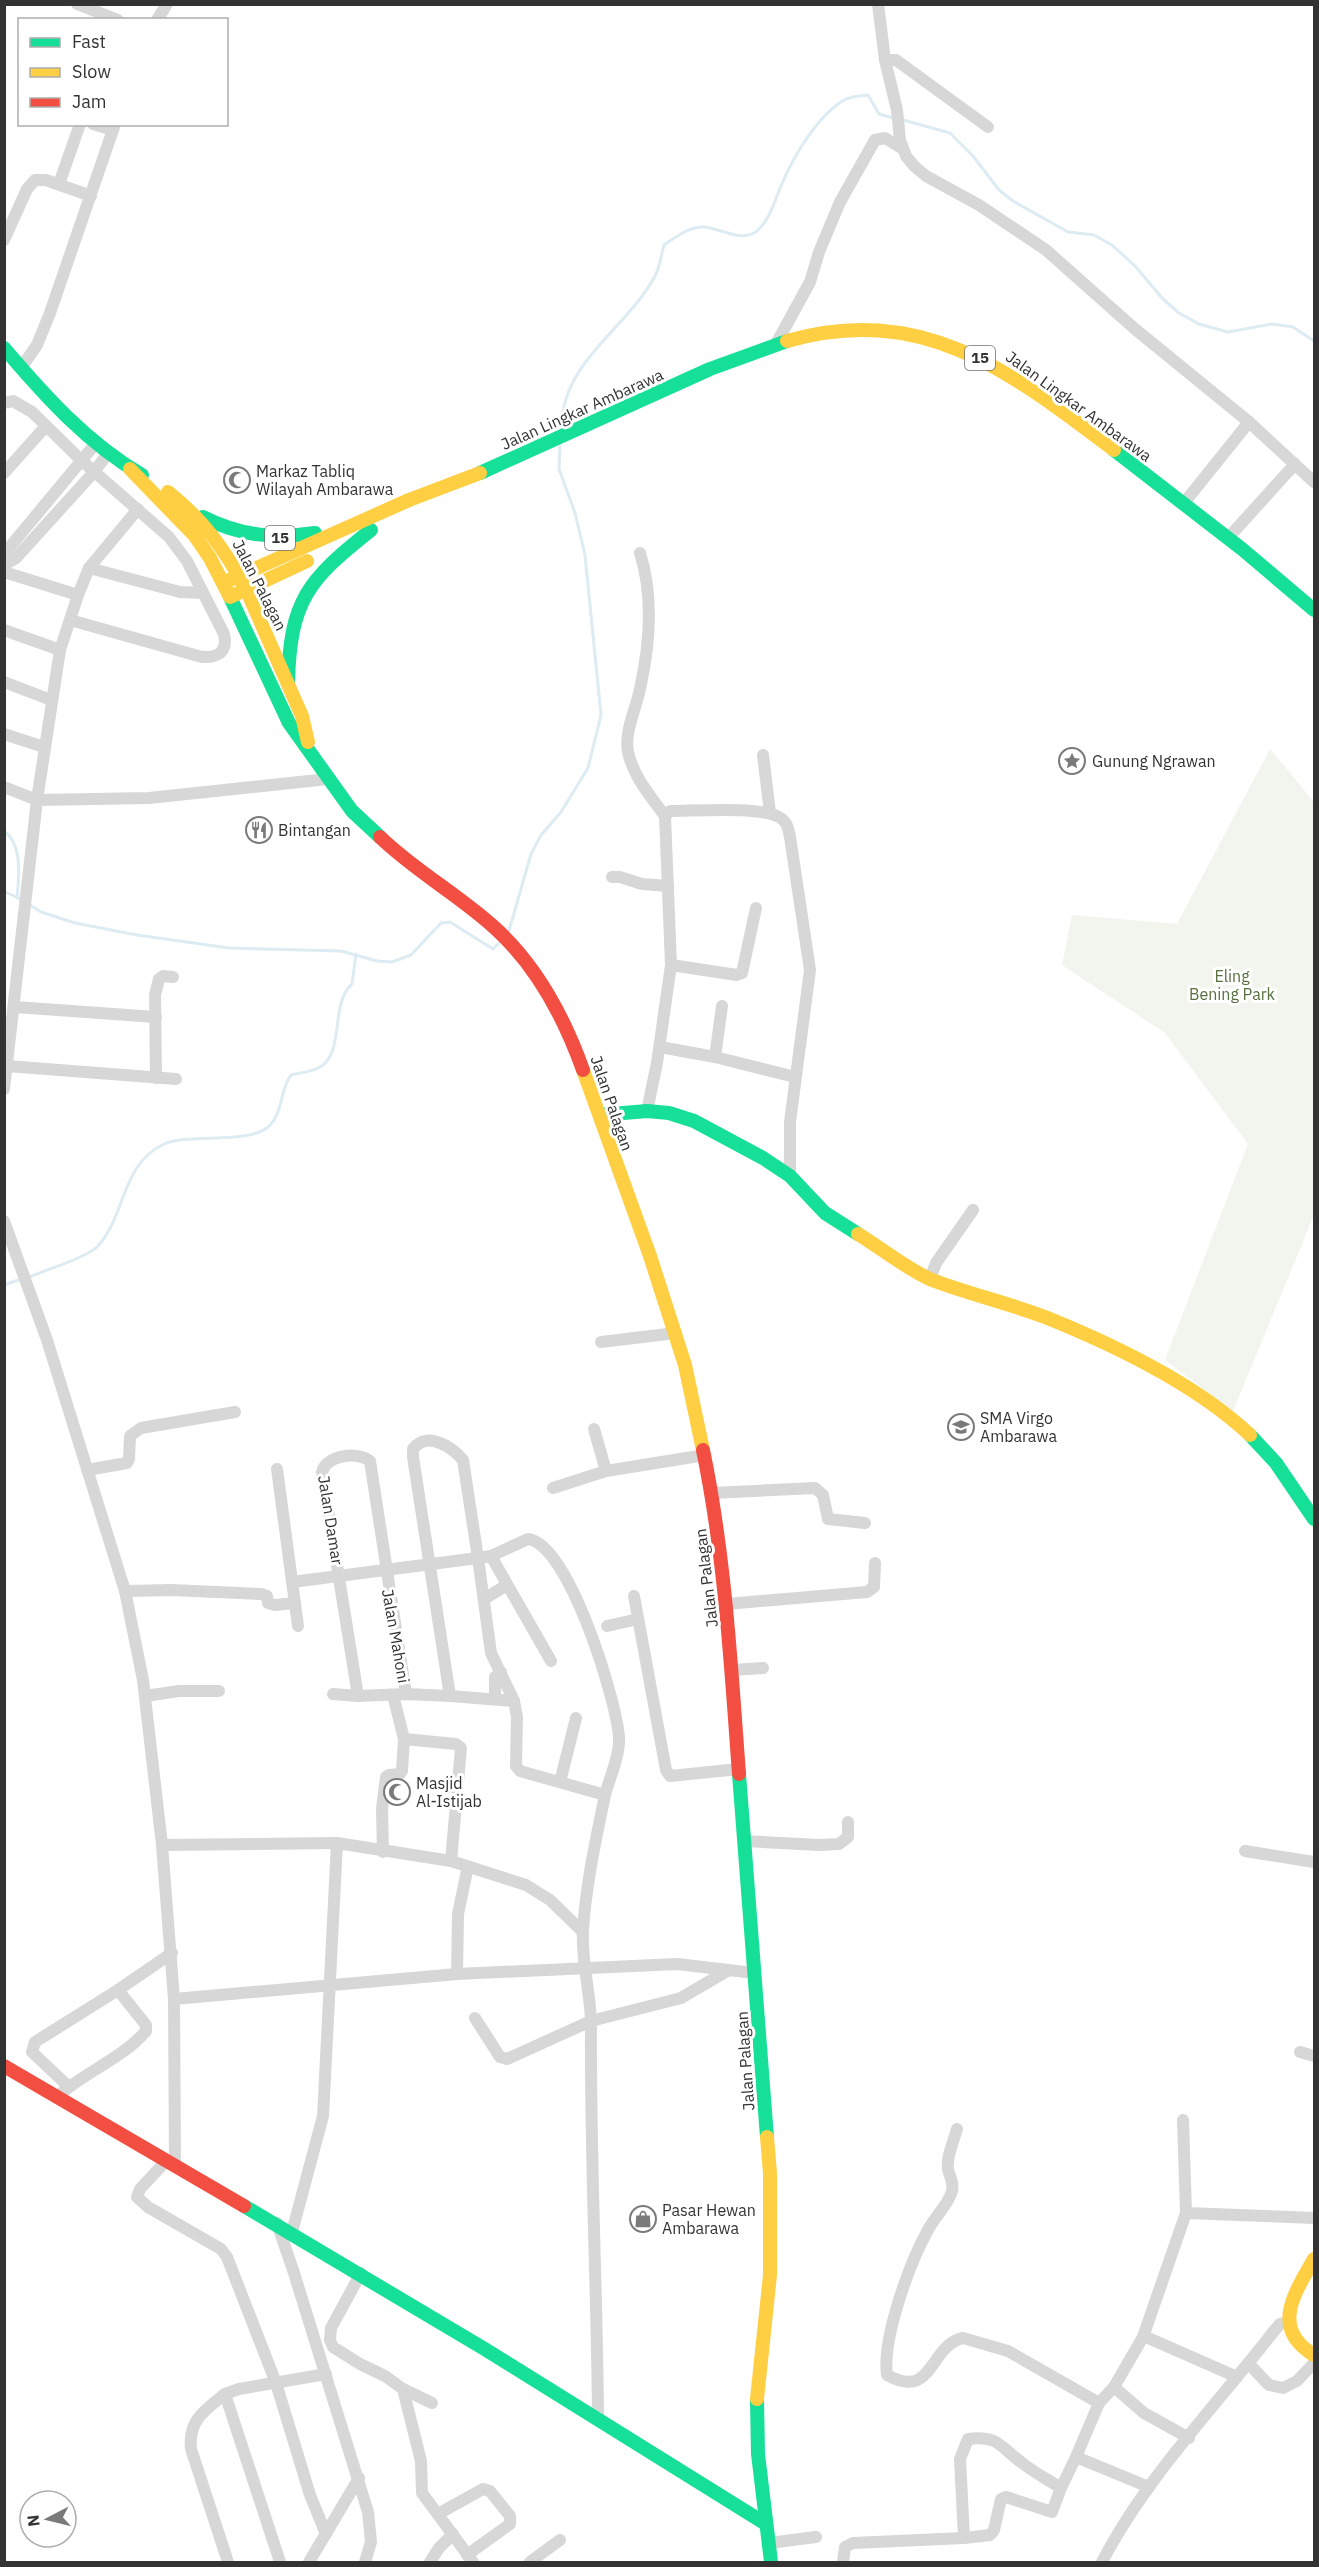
<svg xmlns="http://www.w3.org/2000/svg" width="1319" height="2567" font-family="'IBM Plex Sans',sans-serif">
  <style>
    .green { fill: #f1f5ed }
    .lines { fill: none; stroke-linecap: round; stroke-linejoin: round }
    .stream { stroke: #ddebf3; stroke-width: 3 }
    .street { stroke: #d7d7d7; stroke-width: 12 }
    .fast { stroke: #16e098; stroke-width: 14 }
    .slow { stroke: #ffcf43; stroke-width: 14 }
    .jam { stroke: #f24e42; stroke-width: 14 }
    .labels { text-anchor: middle; stroke-width: 6; stroke-linejoin: round; paint-order: stroke }
    .shield { fill: #fff; stroke: #707070; stroke-width: 1.5 }
    .shield-label { font-size: 15px; font-weight: bold; fill: #333 }
    .street-label { font-size: 16px; fill: #333; stroke: #fff }
    .poi-label { font-size: 16px; fill: #333; stroke: #fff; text-anchor: start }
    .park-label { font-size: 16px; fill: #56703f; stroke: #fff }
  </style>
  <rect width="100%" height="100%" fill="#fff"/>
  <path class="green" d="M1270,749L1314,802V1215L1233,1411L1165,1360L1248,1144L1165,1033L1062,965L1072,915L1177,924Z"/>
  <g class="lines">
    <g class="stream">
      <path d="M903,120L950,133L973,156L999,190L1013,201L1068,232L1094,235L1112,245L1135,266L1163,299L1179,313L1199,324L1228,332L1272,324L1293,327L1314,341"/>
      <path d="M561,428C563,360 626,330 655,276C660,267 661,255 664,245C676,237 687,228 701,227C719,226 741,245 758,230C770,219 775,200 781,186C793,157 818,114 846,99C852,96 861,96 868,95L879,114L893,118"/>
      <path d="M4,831C23,845 19,877 17,898"/>
      <path d="M4,891L22,900"/>
      <path d="M30,905L41,912L75,923L137,935L229,948L341,951L377,961L392,962L411,955L441,923L450,922L493,949L499,943"/>
      <path d="M508,934L531,854L541,835L561,812L588,768L601,715L585,555L575,513L559,469L560,446"/>
      <path d="M27,1278C45,1270 86,1258 98,1246C126,1215 121,1164 164,1144C189,1133 253,1145 270,1125C283,1112 280,1089 291,1075C299,1073 310,1072 318,1068C346,1055 329,1004 352,984L356,954"/>
      <path d="M4,1285L21,1279"/>
    </g>
    <g class="street">
      <path d="M77,4L118,20"/>
      <path d="M878,4L885,60L897,110L900,140L906,156L914,166L926,176L979,205L1046,250L1135,329L1249,422L1314,482"/>
      <path d="M157,20L167,4"/>
      <path d="M885,60H896L988,127"/>
      <path d="M93,124L113,130"/>
      <path d="M59,184L80,124"/>
      <path d="M4,240L27,189L35,180H46L91,196"/>
      <path d="M776,344L810,282L819,252L840,202L875,140L885,138L903,149"/>
      <path d="M21,368L37,345L50,313L115,124"/>
      <path d="M4,403L13,401L32,412L82,461L169,537L187,561L224,634C228,651 219,658 202,657L70,620"/>
      <path d="M4,473L46,426"/>
      <path d="M1184,503L1249,422"/>
      <path d="M1229,537L1295,464"/>
      <path d="M640,553C654,597 650,644 640,689C636,709 624,732 628,752C633,776 651,797 665,816"/>
      <path d="M4,554L96,443"/>
      <path d="M4,565L16,558L94,472L108,453"/>
      <path d="M89,568L180,592L202,593"/>
      <path d="M4,572L78,595"/>
      <path d="M4,630L60,650"/>
      <path d="M4,682L51,700"/>
      <path d="M4,734L44,747"/>
      <path d="M763,755L770,813"/>
      <path d="M4,787L37,800L60,650L78,595L89,568L138,509"/>
      <path d="M612,877H620L642,884L668,886"/>
      <path d="M671,965L737,975L742,973L756,908"/>
      <path d="M15,1007L156,1017"/>
      <path d="M660,1047L715,1057L795,1077"/>
      <path d="M715,1057L722,1006"/>
      <path d="M7,1066L176,1079"/>
      <path d="M156,1078L155,995L159,979L163,976L173,977"/>
      <path d="M4,1089L37,800L149,798L328,779"/>
      <path d="M647,1111L657,1063L671,965L665,816L670,811C695,811 759,806 779,817C787,821 788,828 790,837L810,970L790,1122V1176"/>
      <path d="M4,1221L47,1340L125,1591L143,1680L162,1845"/>
      <path d="M930,1279L936,1263L973,1210"/>
      <path d="M601,1342L676,1333"/>
      <path d="M594,1429L606,1471"/>
      <path d="M277,1469L298,1626"/>
      <path d="M87,1470L127,1463L129,1459L130,1436L141,1428L235,1412"/>
      <path d="M553,1488L606,1471L705,1455"/>
      <path d="M712,1493L815,1488L823,1495L828,1519L865,1523"/>
      <path d="M491,1556L528,1539C569,1544 616,1699 619,1737C620,1755 610,1777 605,1795"/>
      <path d="M292,1582L478,1558L491,1653L514,1701L517,1717L516,1766L520,1771L605,1795C596,1839 586,1884 583,1930C581,1961 591,1994 591,2025C590,2156 597,2286 598,2417"/>
      <path d="M125,1591L171,1590L261,1594L267,1596L268,1603L275,1605L295,1603"/>
      <path d="M634,1596L666,1770L670,1776L739,1769"/>
      <path d="M484,1599L507,1585"/>
      <path d="M726,1604L867,1592L874,1587L875,1563"/>
      <path d="M607,1626L638,1619"/>
      <path d="M732,1670L763,1668"/>
      <path d="M333,1694L358,1696"/>
      <path d="M406,1694L358,1696L322,1472C326,1455 358,1451 370,1461L406,1694L450,1696"/>
      <path d="M145,1696L179,1691H219"/>
      <path d="M495,1699V1677L501,1672"/>
      <path d="M514,1701L450,1696L413,1457V1449C427,1431 451,1446 463,1460L478,1558L491,1556L551,1661"/>
      <path d="M404,1739L456,1744L461,1748L451,1861"/>
      <path d="M560,1782L576,1718"/>
      <path d="M745,1841L819,1845L839,1844L848,1837V1822"/>
      <path d="M1245,1851L1314,1862"/>
      <path d="M383,1852L382,1809L386,1777L389,1775L400,1774L402,1771L404,1739L393,1695"/>
      <path d="M457,1974L458,1914L468,1866"/>
      <path d="M174,1999L162,1845L337,1843"/>
      <path d="M475,2018L500,2057L507,2059L591,2021L681,1998L727,1971"/>
      <path d="M1300,2052L1314,2056"/>
      <path d="M69,2087L32,2052L35,2042L118,1990"/>
      <path d="M58,2096C85,2072 123,2058 146,2031V2025L118,1990L172,1953"/>
      <path d="M957,2129C954,2140 946,2158 948,2169C950,2178 954,2182 952,2191C950,2202 934,2218 928,2230C910,2262 882,2338 887,2375C934,2401 929,2345 963,2338L1008,2351L1099,2403"/>
      <path d="M167,2160L140,2189L137,2197L148,2207L221,2249L227,2257L276,2383L310,2495L326,2534"/>
      <path d="M175,2164L174,1999L457,1974L677,1964L754,1973"/>
      <path d="M1186,2213L1314,2218"/>
      <path d="M277,2223L294,2273L368,2512L371,2542L365,2562"/>
      <path d="M292,2232L323,2116L337,1843L451,1861L526,1885L550,1900L583,1932"/>
      <path d="M361,2273L331,2328L330,2340L333,2347L360,2364L385,2376L403,2389L421,2461L422,2493L473,2562"/>
      <path d="M1143,2337L1186,2213L1183,2120"/>
      <path d="M1249,2364L1269,2385L1283,2388L1297,2381L1314,2363"/>
      <path d="M1114,2387L1144,2413L1189,2438"/>
      <path d="M403,2389L432,2403"/>
      <path d="M225,2394C205,2410 188,2420 191,2449L228,2562"/>
      <path d="M1149,2487L1076,2457L1099,2403L1114,2387L1143,2337H1146L1237,2377"/>
      <path d="M438,2514L483,2489L490,2491L510,2516V2524L467,2555"/>
      <path d="M964,2538L960,2459L968,2439C999,2435 1000,2447 1021,2462C1033,2472 1047,2479 1061,2488"/>
      <path d="M769,2543L816,2537"/>
      <path d="M280,2562L225,2394L239,2389L326,2374"/>
      <path d="M309,2562L359,2478"/>
      <path d="M430,2562L439,2548L453,2534"/>
      <path d="M530,2562L560,2540"/>
      <path d="M843,2562L845,2547L853,2543L964,2538L990,2535L994,2530L1001,2499L1006,2497L1052,2512L1061,2488L1076,2457"/>
      <path d="M1102,2562C1146,2477 1216,2406 1274,2331L1280,2324L1288,2322"/>
    </g>
    <g class="fast">
      <path d="M4,348C45,396 87,443 142,475"/>
      <path d="M1114,450L1242,549L1314,610"/>
      <path d="M480,473L710,369L787,341"/>
      <path d="M203,517C240,536 275,539 315,533"/>
      <path d="M230,597L289,723L352,811L380,837"/>
      <path d="M288,683C290,600 308,580 371,530"/>
      <path d="M600,1115L647,1111L669,1113L694,1121L763,1158L790,1176L825,1213L858,1234"/>
      <path d="M1250,1435L1276,1463L1314,1519"/>
      <path d="M739,1774L767,2137"/>
      <path d="M244,2206L483,2348L766,2524"/>
      <path d="M757,2399L758,2454L771,2562"/>
    </g>
    <g class="slow">
      <path d="M787,341C924,302 1012,373 1114,450"/>
      <path d="M130,469L195,536L210,558L230,597L307,561"/>
      <path d="M168,492C202,519 225,549 245,588"/>
      <path d="M223,583L409,500L480,473"/>
      <path d="M246,589L302,716L308,742"/>
      <path d="M583,1070L650,1256L685,1365L703,1450"/>
      <path d="M858,1234C881,1248 908,1270 932,1280C969,1294 1008,1303 1045,1317C1112,1344 1197,1385 1250,1435"/>
      <path d="M1314,2259C1296,2291 1269,2328 1314,2355"/>
      <path d="M757,2399L770,2275V2173L767,2137"/>
    </g>
    <g class="jam">
      <path d="M380,837C415,871 459,895 495,928C537,966 564,1017 583,1070"/>
      <path d="M703,1450C725,1556 731,1666 739,1774"/>
      <path d="M4,2066L244,2206"/>
    </g>
  </g>
  <defs>
    <symbol id="mosque-ring" viewBox="-11 -11 22 22"><circle r="9.5" fill="#fff" stroke="#7a7a7a" stroke-width="1.5"/><path d="M3.5-4.9A6 6 0 1 0 3.5 4.9A5 5 0 1 1 3.5-4.9Z" fill="#7a7a7a"/></symbol>
    <symbol id="sight-ring" viewBox="-11 -11 22 22"><circle r="9.5" fill="#fff" stroke="#7a7a7a" stroke-width="1.5"/><path d="M0-6L1.8-2.2L6-1.7L2.9 1.2L3.7 5.4L0 3.3L-3.7 5.4L-2.9 1.2L-6-1.7L-1.8-2.2Z" fill="#7a7a7a"/></symbol>
    <symbol id="restaurant-ring" viewBox="-11 -11 22 22"><circle r="9.5" fill="#fff" stroke="#7a7a7a" stroke-width="1.5"/><path d="M-5-6h1v4h1v-4h1v4h1v-4h1v5L-1.5 .5V6h-2V.5L-5-1ZM5-6V6H3V1.5H1.5Q1.5-4 5-6Z" fill="#7a7a7a"/></symbol>
    <symbol id="school-ring" viewBox="-11 -11 22 22"><circle r="9.5" fill="#fff" stroke="#7a7a7a" stroke-width="1.5"/><path d="M0-5L7-2L0 1L-7-2ZM-4 1L0 2.5L4 1V4Q0 6-4 4Z" fill="#7a7a7a"/></symbol>
    <symbol id="shop-ring" viewBox="-11 -11 22 22"><circle r="9.5" fill="#fff" stroke="#7a7a7a" stroke-width="1.5"/><path d="M-5-2.5h2.3a2.7 3.5 0 0 1 5.4 0H5L5.5 6h-11ZM-1.5-2.5h3a1.5 2.3 0 0 0-3 0Z" fill="#7a7a7a"/></symbol>
  </defs>
  <g fill-rule="evenodd">
    <use href="#mosque-ring" x="222" y="465" width="30" height="30"/>
    <use href="#sight-ring" x="1057" y="746" width="30" height="30"/>
    <use href="#restaurant-ring" x="244" y="815" width="30" height="30"/>
    <use href="#school-ring" x="946" y="1412" width="30" height="30"/>
    <use href="#mosque-ring" x="382" y="1777" width="30" height="30"/>
    <use href="#shop-ring" x="628" y="2204" width="30" height="30"/>
  </g>
  <g class="labels">
    <g class="shield">
      <rect x="965" y="346" width="30" height="24" rx="4.5"/>
      <rect x="265" y="526" width="30" height="24" rx="4.5"/>
    </g>
    <g class="shield-label">
      <text x="980" y="363">15</text>
      <text x="280" y="543">15</text>
    </g>
    <g class="street-label">
      <text transform="translate(1079 406) rotate(36)" y="6">Jalan Lingkar Ambarawa</text>
      <text transform="translate(582 409) rotate(-24)" y="6">Jalan Lingkar Ambarawa</text>
      <text transform="translate(260 585) rotate(63)" y="6">Jalan Palagan</text>
      <text transform="translate(612 1103) rotate(71)" y="6">Jalan Palagan</text>
      <text transform="translate(331 1520) rotate(81)" y="6">Jalan Damar</text>
      <text transform="translate(706 1578) rotate(-97)" y="6">Jalan Palagan</text>
      <text transform="translate(396 1636) rotate(80)" y="6">Jalan Mahoni</text>
      <text transform="translate(745 2061) rotate(-94)" y="6">Jalan Palagan</text>
    </g>
    <g class="poi-label">
      <text x="256" y="477">Markaz Tabliq<tspan x="256" dy="18">Wilayah Ambarawa</tspan></text>
      <text x="1092" y="767">Gunung Ngrawan</text>
      <text x="278" y="836">Bintangan</text>
      <text x="980" y="1424">SMA Virgo<tspan x="980" dy="18">Ambarawa</tspan></text>
      <text x="416" y="1789">Masjid<tspan x="416" dy="18">Al-Istijab</tspan></text>
      <text x="662" y="2216">Pasar Hewan<tspan x="662" dy="18">Ambarawa</tspan></text>
    </g>
    <g class="park-label">
      <text x="1232" y="982">Eling<tspan x="1232" dy="18">Bening Park</tspan></text>
    </g>
  </g>
  <rect width="1319" height="2567" fill="none" stroke="#333333" stroke-width="12"/>
  <rect x="18" y="18" width="210" height="108" fill="#ffffff" stroke="#adadad" stroke-width="1.5"/>
  <rect x="30" y="38" width="30" height="9" fill="#16e098" stroke="#adadad" stroke-width="1.5"/>
  <text x="72" y="48" font-size="18" fill="#333333">Fast</text>
  <rect x="30" y="68" width="30" height="9" fill="#ffcf43" stroke="#adadad" stroke-width="1.5"/>
  <text x="72" y="78" font-size="18" fill="#333333">Slow</text>
  <rect x="30" y="98" width="30" height="9" fill="#f24e42" stroke="#adadad" stroke-width="1.5"/>
  <text x="72" y="108" font-size="18" fill="#333333">Jam</text>
  <g transform="translate(48 2519) rotate(263)"><circle r="28" fill="#ffffff" stroke="#adadad" stroke-width="1.5"/>
  <path d="M0-4.5L10 22L0 15L-10 22Z" fill="#7a7a7a"/>
  <text y="-9" font-size="16" font-weight="bold" text-anchor="middle" fill="#333333">N</text>
  </g>
</svg>
